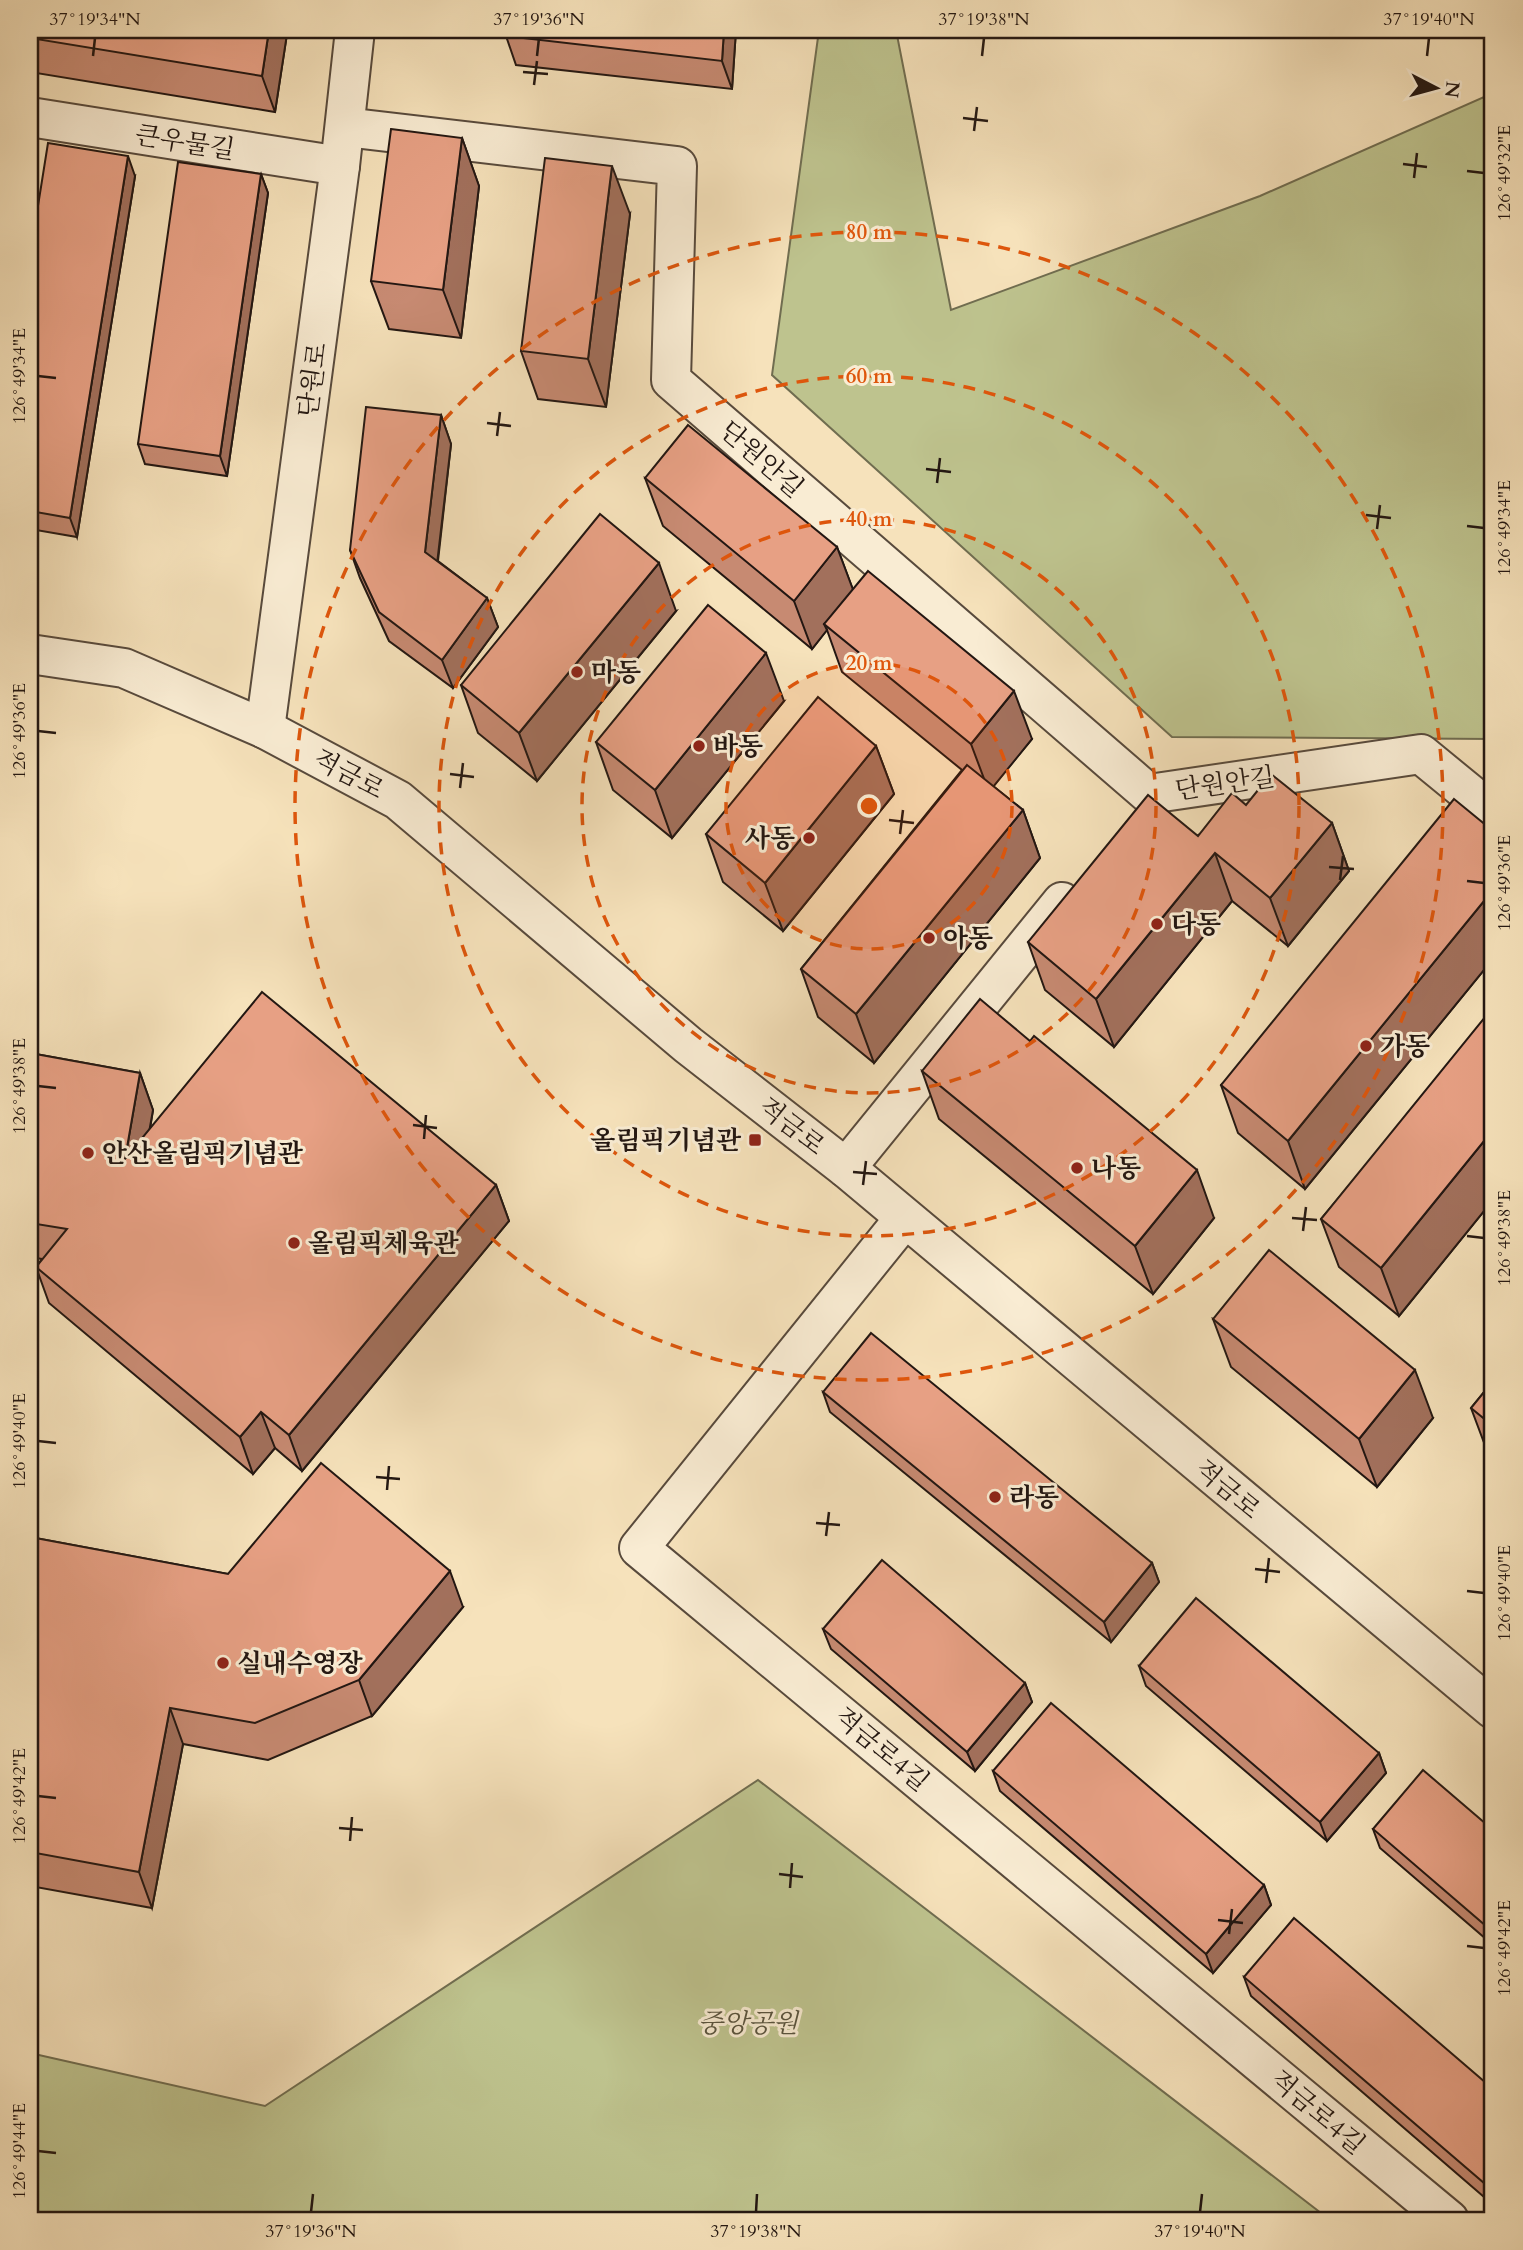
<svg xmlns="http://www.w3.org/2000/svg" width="1523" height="2250" font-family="Cardo,'Noto Serif KR',serif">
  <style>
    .green { fill: #bec38e; stroke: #706d50; stroke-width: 2 }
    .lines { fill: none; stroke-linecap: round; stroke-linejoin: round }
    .minor-casing { stroke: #584a3c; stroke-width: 42 }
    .tertiary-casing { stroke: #584a3c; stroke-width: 42 }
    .minor { stroke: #f9ecd3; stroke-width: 38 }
    .tertiary { stroke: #f9ecd3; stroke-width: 38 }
    .wall { fill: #c78a72; stroke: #231712; stroke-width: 2 }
    .shaded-wall { fill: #a2705c; stroke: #231712; stroke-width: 2 }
    .building { fill: #e7a084; stroke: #231712; stroke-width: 2 }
    .ticks { fill: none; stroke: #231712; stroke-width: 2.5 }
    .ring { fill: none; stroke: #de560c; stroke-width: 3.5; stroke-dasharray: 12 9 }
    .poi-dot { fill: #8f2418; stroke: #f9ecd3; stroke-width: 2.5 }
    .labels { text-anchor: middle; stroke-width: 6; stroke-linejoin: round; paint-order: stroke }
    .street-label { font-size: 26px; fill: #231712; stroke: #f9ecd3 }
    .poi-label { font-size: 26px; font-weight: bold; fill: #231712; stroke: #f9ecd3; text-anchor: start }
    .park-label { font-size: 26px; font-style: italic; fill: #59533d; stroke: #f9ecd3 }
    .centre { fill: #de560c; stroke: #f9ecd3; stroke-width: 3.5 }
    .ring-label { font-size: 21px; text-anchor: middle; font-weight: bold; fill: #de560c; stroke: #f9ecd3; stroke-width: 6; stroke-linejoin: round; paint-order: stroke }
    .neatline { fill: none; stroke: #231712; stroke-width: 2.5 }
    .ticks-label { font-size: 18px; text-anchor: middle; fill: #231712 }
  </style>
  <rect width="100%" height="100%" fill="#f6e2bb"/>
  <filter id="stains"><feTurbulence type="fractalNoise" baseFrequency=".00286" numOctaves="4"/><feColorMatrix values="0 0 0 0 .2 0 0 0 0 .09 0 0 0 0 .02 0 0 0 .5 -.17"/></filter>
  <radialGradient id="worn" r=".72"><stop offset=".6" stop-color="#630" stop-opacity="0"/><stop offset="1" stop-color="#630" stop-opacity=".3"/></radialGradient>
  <g class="green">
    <path d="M819,30H896L951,310L1260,196L1493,93V739L1172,737L772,375Z"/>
    <path d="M758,1780L1330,2220H30V2053L265,2106Z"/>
  </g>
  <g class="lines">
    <defs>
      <g id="minor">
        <path d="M30,117L340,166"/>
        <path d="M345,127L677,166L671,380L1149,794L1421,754L1493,813"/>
        <path d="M846,1168L1062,902"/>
        <path d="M904,1219L639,1548L1449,2220"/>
      </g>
      <g id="tertiary">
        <path d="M30,654L124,668L265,729L398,800L688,1045L846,1168L1493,1709"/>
        <path d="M265,729L340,166L355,30"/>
      </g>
    </defs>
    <use href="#minor" class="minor-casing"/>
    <use href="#tertiary" class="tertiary-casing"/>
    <use href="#minor" class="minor"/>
    <use href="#tertiary" class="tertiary"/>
  </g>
  <g class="wall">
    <path d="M30,30H285L287,34L275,112L30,72Z"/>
    <path d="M507,30H736L732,89L516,65L506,36Z"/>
    <path d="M462,138L479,186L461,338L389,329L371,281Z"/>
    <path d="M261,174L268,193L227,476L145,464L138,444Z"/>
    <path d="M135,176L77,537L30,529V256Z"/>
    <path d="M630,214L606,407L538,399L521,351Z"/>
    <path d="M441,415L451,444L438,561L487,598L498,627L453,688L389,641L360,578L350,550Z"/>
    <path d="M645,478L837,547L853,590L1032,739L993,786L1023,810L1040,858L874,1063L818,1017L801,969L962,770L842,672L827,630L812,649L663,526Z"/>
    <path d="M676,611L537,781L478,733L461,685Z"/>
    <path d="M784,701L672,838L613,790L596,742Z"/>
    <path d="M876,746L894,794L783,931L723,882L706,834Z"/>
    <path d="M1246,805L1332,823L1349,871L1288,946L1232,901L1114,1047L1045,990L1028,942Z"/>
    <path d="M1493,831V959L1305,1189L1238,1133L1221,1085Z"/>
    <path d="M1493,1014V1200L1399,1316L1339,1267L1321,1219Z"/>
    <path d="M30,1053L140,1073L153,1110L150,1129L496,1185L509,1221L302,1471L275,1448L253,1474L49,1303L36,1267L42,1259L30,1257Z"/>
    <path d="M922,1071L1214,1218L1153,1294L939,1119Z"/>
    <path d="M1213,1319L1433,1418L1377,1487L1231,1367Z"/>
    <path d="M1493,1381V1460L1489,1456L1471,1408Z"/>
    <path d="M823,1392L1152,1563L1159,1582L1111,1642L830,1412Z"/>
    <path d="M30,1537L228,1574L463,1607L372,1716L268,1760L183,1744L152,1908L30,1886Z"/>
    <path d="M823,1629L1025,1683L1032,1702L975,1771L831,1649Z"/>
    <path d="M1139,1666L1379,1753L1386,1773L1327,1841L1146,1686Z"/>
    <path d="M993,1771L1264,1885L1271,1905L1213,1973L1000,1791Z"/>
    <path d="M1373,1829L1493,1830V1945L1380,1848Z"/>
    <path d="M1244,1977L1493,2089V2200L1491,2203L1251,1996Z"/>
  </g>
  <g class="shaded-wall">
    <path d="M269,30H285L287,34L275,112L262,76Z"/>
    <path d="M724,30H736L732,89L722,61Z"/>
    <path d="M462,138L479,186L461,338L443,290Z"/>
    <path d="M128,156L135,176L77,537L70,518Z"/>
    <path d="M612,166L630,214L606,407L588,359Z"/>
    <path d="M261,174L268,193L227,476L220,456Z"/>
    <path d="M441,415L451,444L435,581L425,552Z"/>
    <path d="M837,547L855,595L824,624L827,630L812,649L794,601Z"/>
    <path d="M659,563L676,611L537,781L519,733Z"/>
    <path d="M487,598L498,627L453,688L442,660Z"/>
    <path d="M766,653L784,701L672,838L655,790Z"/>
    <path d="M1014,691L1032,739L989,792L971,744Z"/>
    <path d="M876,746L894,794L783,931L765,883Z"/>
    <path d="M1023,810L1040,858L874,1063L856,1014Z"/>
    <path d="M1332,823L1349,871L1288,946L1270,898Z"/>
    <path d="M1215,853L1232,901L1114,1047L1096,999Z"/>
    <path d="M1493,890V959L1305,1189L1288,1141Z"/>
    <path d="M140,1073L153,1110L138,1195L125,1159Z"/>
    <path d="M1493,1130V1200L1399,1316L1381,1268Z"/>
    <path d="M1197,1170L1214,1218L1153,1294L1135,1246Z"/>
    <path d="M496,1185L509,1221L302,1471L289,1435Z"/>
    <path d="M1415,1370L1433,1418L1377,1487L1359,1439Z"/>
    <path d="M261,1412L275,1448L253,1474L240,1437Z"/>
    <path d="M1152,1563L1159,1582L1111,1642L1104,1622Z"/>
    <path d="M450,1571L463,1607L372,1716L359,1680Z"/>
    <path d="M1025,1683L1032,1702L975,1771L967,1752Z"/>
    <path d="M170,1708L183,1744L152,1908L139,1872Z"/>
    <path d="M1379,1753L1386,1773L1327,1841L1320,1822Z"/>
    <path d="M1264,1885L1271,1905L1213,1973L1206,1954Z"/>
    <path d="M1493,2172V2200L1491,2203L1484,2183Z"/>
  </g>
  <g class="building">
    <path d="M30,30H269L262,76L30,38Z"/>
    <path d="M507,30H724L722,61L506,36Z"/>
    <path d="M391,129L462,138L443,290L371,281Z"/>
    <path d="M48,143L128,156L70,518L30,511V256Z"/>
    <path d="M545,158L612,166L588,359L521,351Z"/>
    <path d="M178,162L261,174L220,456L138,444Z"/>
    <path d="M366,407L441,415L425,552L487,598L442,660L379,612L350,550Z"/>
    <path d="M688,425L837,547L794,601L645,478Z"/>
    <path d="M600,514L659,563L519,733L461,685Z"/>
    <path d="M868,571L1014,691L971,744L824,624Z"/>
    <path d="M708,605L766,653L655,790L596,742Z"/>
    <path d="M818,697L876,746L765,883L706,834Z"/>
    <path d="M967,765L1023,810L856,1014L801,969Z"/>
    <path d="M1271,774L1332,823L1270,898L1215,853L1096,999L1028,942L1148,795L1198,836L1232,793L1246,805Z"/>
    <path d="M1454,799L1493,831V890L1288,1141L1221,1085Z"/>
    <path d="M262,992L496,1185L289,1435L261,1412L240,1437L36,1267L67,1229L30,1223V1053L140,1073L125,1159Z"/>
    <path d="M980,999L1030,1041L1034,1036L1197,1170L1135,1246L922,1071Z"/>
    <path d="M1490,1011L1493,1014V1130L1381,1268L1321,1219Z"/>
    <path d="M1269,1250L1415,1370L1359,1439L1213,1319Z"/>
    <path d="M871,1333L1152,1563L1104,1622L823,1392Z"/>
    <path d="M1493,1381V1426L1471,1408Z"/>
    <path d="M321,1463L450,1571L359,1680L255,1723L170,1708L139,1872L30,1852V1537L228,1574Z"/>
    <path d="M882,1560L1025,1683L967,1752L823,1629Z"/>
    <path d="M1196,1598L1379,1753L1320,1822L1139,1666Z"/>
    <path d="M1051,1703L1264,1885L1206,1954L993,1771Z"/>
    <path d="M1423,1770L1493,1830V1932L1373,1829Z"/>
    <path d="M1294,1918L1493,2089V2172L1484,2183L1244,1977Z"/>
  </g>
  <path class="ticks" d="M93,56L95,38M537,56L539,38M982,56L984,38M1427,56L1429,38M523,72L548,74M534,85L537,61M963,118L988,121M974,131L977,107M1403,164L1427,167M1467,171L1484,173M1414,178L1417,153M38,376L56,378M487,423L511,426M497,436L500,412M926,469L951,472M937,483L940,458M1366,515L1391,518M1467,526L1484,528M1377,529L1380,505M38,731L56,733M450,774L474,777M460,788L463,763M889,820L914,823M900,834L903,810M1329,867L1354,869M1340,880L1343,856M1467,881L1484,883M38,1086L56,1088M413,1125L437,1128M424,1139L426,1115M853,1172L877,1174M863,1185L866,1161M1292,1218L1317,1220M1303,1231L1306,1207M1467,1236L1484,1238M38,1441L56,1443M376,1477L400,1479M387,1490L389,1466M816,1523L840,1525M826,1536L829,1512M1255,1569L1280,1572M1266,1583L1269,1558M1467,1591L1484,1593M38,1796L56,1798M339,1828L363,1830M350,1841L352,1817M779,1874L803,1877M790,1888L792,1863M1218,1920L1243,1923M1229,1934L1232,1909M1467,1946L1484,1948M38,2151L56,2153M311,2212L313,2194M756,2212L757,2194M1200,2212L1202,2194"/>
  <circle cx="869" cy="806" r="143" fill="#de560c" fill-opacity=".12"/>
  <g class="ring">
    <circle cx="869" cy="806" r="143"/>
    <circle cx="869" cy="806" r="287"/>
    <circle cx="869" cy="806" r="430"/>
    <circle cx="869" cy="806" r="574"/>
  </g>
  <g class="poi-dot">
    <circle cx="577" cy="672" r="7"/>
    <circle cx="699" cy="746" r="7"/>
    <circle cx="809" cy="838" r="7"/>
    <circle cx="1157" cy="924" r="7"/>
    <circle cx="929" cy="938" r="7"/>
    <circle cx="1366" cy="1046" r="7"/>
    <rect x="748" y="1133" width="14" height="14" rx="3.5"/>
    <circle cx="88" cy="1153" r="7"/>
    <circle cx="1077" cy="1168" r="7"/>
    <circle cx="294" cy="1243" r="7"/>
    <circle cx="995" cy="1497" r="7"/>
    <circle cx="223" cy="1663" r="7"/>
  </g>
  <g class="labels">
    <g class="street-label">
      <text transform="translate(185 142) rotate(9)" y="9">큰우물길</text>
      <text transform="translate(312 380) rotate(-82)" y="9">단원로</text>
      <text transform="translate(762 459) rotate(41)" y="9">단원안길</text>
      <text transform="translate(349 774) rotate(28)" y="9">적금로</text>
      <text transform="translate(1225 783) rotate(-8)" y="9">단원안길</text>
      <text transform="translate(792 1126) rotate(38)" y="9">적금로</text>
      <text transform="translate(1228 1489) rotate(40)" y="9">적금로</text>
      <text transform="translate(882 1749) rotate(40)" y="9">적금로4길</text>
      <text transform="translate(1318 2112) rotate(40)" y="9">적금로4길</text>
    </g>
    <g class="poi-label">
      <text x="591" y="681">마동</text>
      <text x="713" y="755">바동</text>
      <text x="795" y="847" text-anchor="end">사동</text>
      <text x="1171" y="933">다동</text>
      <text x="943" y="947">아동</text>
      <text x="1380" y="1055">가동</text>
      <text x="741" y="1149" text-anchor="end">올림픽기념관</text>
      <text x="102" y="1162">안산올림픽기념관</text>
      <text x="1091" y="1177">나동</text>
      <text x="308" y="1252">올림픽체육관</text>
      <text x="1009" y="1506">라동</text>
      <text x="237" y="1672">실내수영장</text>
    </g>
    <g class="park-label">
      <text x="748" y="2032">중앙공원</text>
    </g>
  </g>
  <circle cx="869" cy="806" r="10" class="centre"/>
  <g class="ring-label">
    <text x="869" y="239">80 m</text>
    <text x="869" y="383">60 m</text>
    <text x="869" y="526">40 m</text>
    <text x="869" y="670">20 m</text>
  </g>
  <rect width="1523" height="2250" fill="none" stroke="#f6e2bb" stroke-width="77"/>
  <g transform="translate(1436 88) rotate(96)" stroke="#f9ecd3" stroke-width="5" paint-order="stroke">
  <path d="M0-5L12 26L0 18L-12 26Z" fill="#231712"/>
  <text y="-10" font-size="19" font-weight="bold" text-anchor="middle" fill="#231712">N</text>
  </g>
  <rect x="38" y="38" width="1446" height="2174" class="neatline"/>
  <g class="ticks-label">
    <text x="95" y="25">37°19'34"N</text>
    <text x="539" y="25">37°19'36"N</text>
    <text x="984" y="25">37°19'38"N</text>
    <text x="1429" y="25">37°19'40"N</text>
    <text transform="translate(1504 173) rotate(-90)" y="6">126°49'32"E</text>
    <text transform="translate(19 376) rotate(-90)" y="6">126°49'34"E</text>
    <text transform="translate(1504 528) rotate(-90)" y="6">126°49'34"E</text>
    <text transform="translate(19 731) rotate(-90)" y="6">126°49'36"E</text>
    <text transform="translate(1504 883) rotate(-90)" y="6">126°49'36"E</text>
    <text transform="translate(19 1086) rotate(-90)" y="6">126°49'38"E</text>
    <text transform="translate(1504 1238) rotate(-90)" y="6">126°49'38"E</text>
    <text transform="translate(19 1441) rotate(-90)" y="6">126°49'40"E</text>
    <text transform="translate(1504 1593) rotate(-90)" y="6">126°49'40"E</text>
    <text transform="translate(19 1796) rotate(-90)" y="6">126°49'42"E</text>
    <text transform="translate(1504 1948) rotate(-90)" y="6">126°49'42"E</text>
    <text transform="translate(19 2151) rotate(-90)" y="6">126°49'44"E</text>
    <text x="311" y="2237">37°19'36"N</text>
    <text x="756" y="2237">37°19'38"N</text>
    <text x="1200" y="2237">37°19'40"N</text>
  </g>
  <rect width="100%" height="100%" filter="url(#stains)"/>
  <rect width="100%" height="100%" fill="url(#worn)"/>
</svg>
